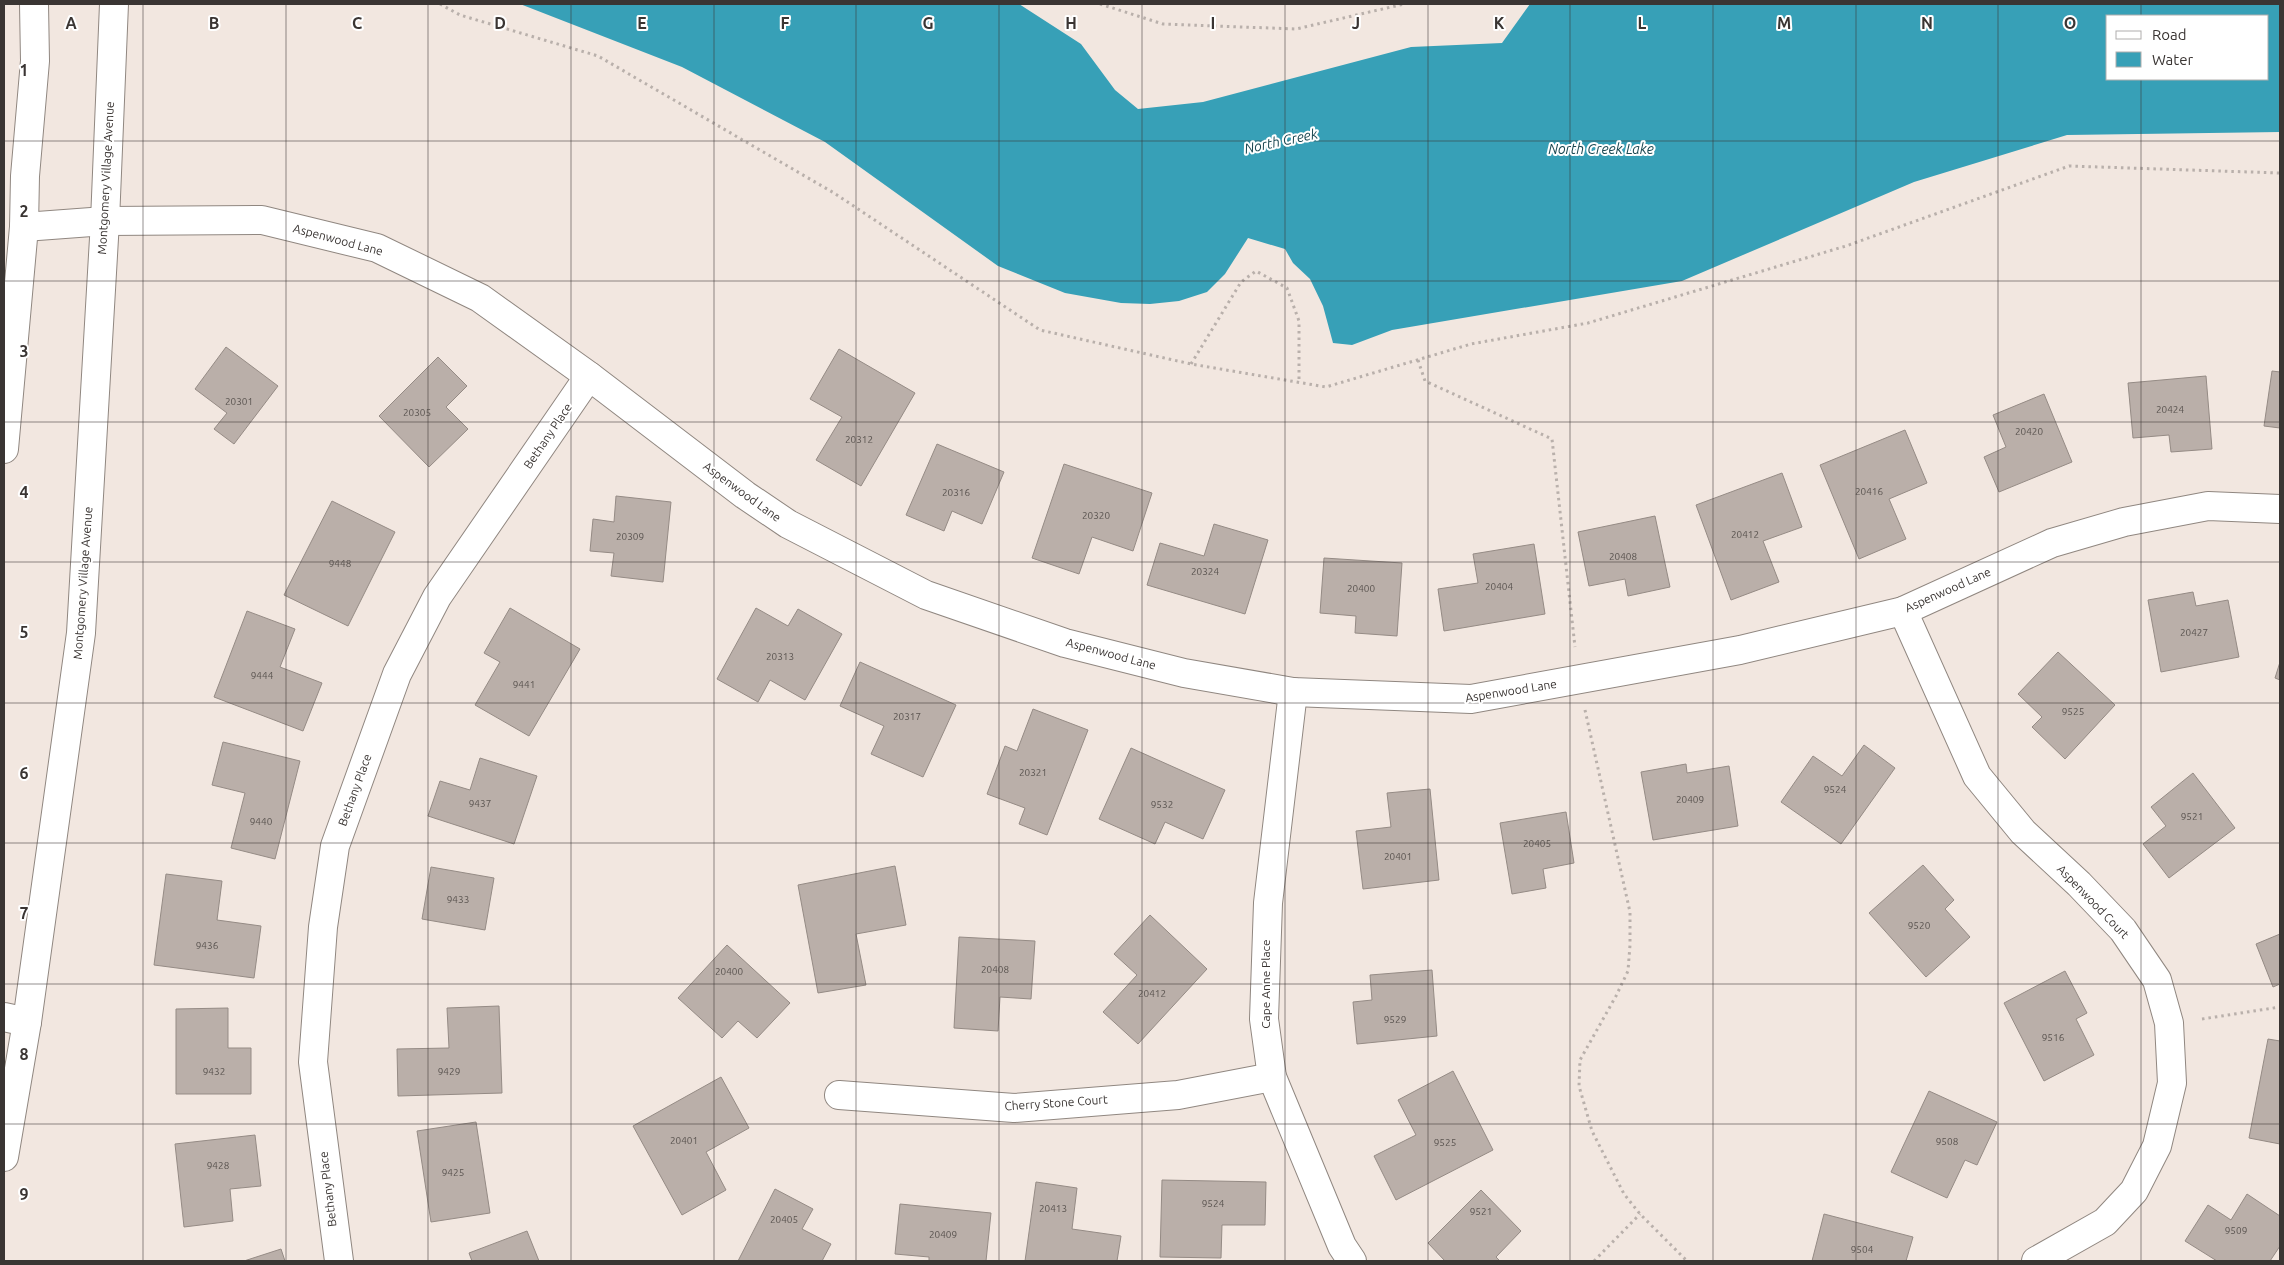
<svg xmlns="http://www.w3.org/2000/svg" width="2284" height="1265" font-family="Ubuntu,sans-serif">
  <style>
    .water { fill: #37a0b7; fill-rule: evenodd }
    .building { fill: #baafa9; stroke: #958b85 }
    .lines { fill: none; stroke-linecap: round; stroke-linejoin: round }
    .minor-casing { stroke: #908780; stroke-width: 30 }
    .secondary-casing { stroke: #908780; stroke-width: 30 }
    .path { stroke: #b9b0ab; stroke-width: 3; stroke-dasharray: 2.5 4; stroke-linecap: butt }
    .minor { stroke: #fff; stroke-width: 28 }
    .secondary { stroke: #fff; stroke-width: 28 }
    .grid { fill: none; stroke: #3a3533; stroke-width: 1; stroke-opacity: 0.55 }
    .labels { text-anchor: middle; stroke-width: 4; stroke-linejoin: round; paint-order: stroke }
    .number-label { font-size: 10px; fill: #5a5450 }
    .street-label { font-size: 12px; fill: #3a3533; stroke: #fff }
    .water-label { font-size: 14px; font-style: italic; fill: #1b4852; stroke: #fff }
    .grid-label { font-size: 16px; text-anchor: middle; font-weight: bold; fill: #3a3533; stroke: #fff; stroke-width: 4; stroke-linejoin: round; paint-order: stroke }
  </style>
  <rect width="100%" height="100%" fill="#f2e7e0"/>
  <path class="water" d="M520,4H1019L1081,44L1115,90L1138,109L1203,102L1411,47L1502,43L1530,4H2280V132L2067,135L1914,182L1682,281L1392,330L1352,345L1333,343L1323,306L1310,279L1293,263L1285,249L1248,238L1225,274L1207,292L1179,301L1150,304L1121,303L1065,293L998,266L825,142L682,67ZM2108,16H2268V79H2108Z"/>
  <g class="building">
    <path d="M226,347L278,386L234,444L214,429L227,413L195,389Z"/>
    <path d="M839,349L915,393L861,486L816,460L842,417L810,399Z"/>
    <path d="M438,357L467,386L446,407L468,429L429,467L379,416Z"/>
    <path d="M2272,371L2280,372V428L2264,426Z"/>
    <path d="M2206,376L2212,449L2171,452L2169,435L2133,438L2128,383Z"/>
    <path d="M2044,394L2072,462L1999,492L1984,457L2006,447L1993,415Z"/>
    <path d="M1905,430L1927,483L1889,499L1906,539L1859,559L1820,465Z"/>
    <path d="M937,444L1004,472L982,524L952,511L944,531L906,515Z"/>
    <path d="M1064,464L1152,493L1133,551L1092,537L1079,574L1032,558Z"/>
    <path d="M1782,473L1802,527L1763,541L1779,582L1731,600L1696,505Z"/>
    <path d="M616,496L671,502L663,582L611,576L614,553L590,551L593,519L614,522Z"/>
    <path d="M332,501L395,532L348,626L284,595Z"/>
    <path d="M1655,516L1670,587L1628,596L1625,579L1589,586L1578,532Z"/>
    <path d="M1214,524L1268,540L1245,614L1147,585L1160,543L1204,556Z"/>
    <path d="M1534,544L1545,614L1444,631L1438,589L1478,583L1473,554Z"/>
    <path d="M1324,558L1402,563L1397,636L1355,633L1356,616L1320,613Z"/>
    <path d="M2193,592L2196,606L2228,600L2239,657L2161,672L2148,600Z"/>
    <path d="M510,608L580,649L529,736L475,705L500,662L484,653Z"/>
    <path d="M756,608L788,626L798,609L842,634L805,700L770,680L758,702L717,679Z"/>
    <path d="M247,611L295,629L280,667L322,683L303,731L214,697Z"/>
    <path d="M2058,652L2115,705L2065,759L2032,727L2042,717L2018,694Z"/>
    <path d="M860,662L956,705L923,777L871,754L884,726L840,706Z"/>
    <path d="M2280,662V680L2275,678Z"/>
    <path d="M1033,709L1088,730L1047,835L1019,824L1025,808L987,794L1005,746L1017,751Z"/>
    <path d="M223,742L300,761L275,859L231,848L245,793L212,785Z"/>
    <path d="M1864,745L1895,768L1841,844L1781,802L1813,756L1842,776Z"/>
    <path d="M1131,748L1225,790L1203,839L1165,822L1155,844L1099,819Z"/>
    <path d="M480,758L537,776L514,844L428,816L440,781L470,790Z"/>
    <path d="M1686,764L1687,773L1729,766L1738,826L1653,840L1641,772Z"/>
    <path d="M2193,773L2235,828L2169,878L2143,844L2166,826L2151,807Z"/>
    <path d="M1430,789L1439,880L1363,889L1356,831L1391,827L1387,793Z"/>
    <path d="M1566,812L1574,863L1543,869L1546,888L1512,894L1500,823Z"/>
    <path d="M1923,865L1954,900L1945,909L1970,937L1926,977L1869,913Z"/>
    <path d="M895,866L906,925L856,934L866,985L818,993L798,885Z"/>
    <path d="M431,867L494,878L485,930L422,919Z"/>
    <path d="M166,874L222,881L217,920L261,926L254,978L154,965Z"/>
    <path d="M1150,915L1207,969L1138,1044L1103,1012L1137,975L1114,954Z"/>
    <path d="M2280,934V984L2273,987L2256,944Z"/>
    <path d="M959,937L1035,941L1031,999L1000,997L998,1031L954,1028Z"/>
    <path d="M727,945L790,1003L757,1038L738,1021L722,1038L678,998Z"/>
    <path d="M1432,970L1437,1036L1357,1044L1353,1002L1372,1000L1370,975Z"/>
    <path d="M2065,971L2087,1013L2076,1019L2094,1055L2044,1081L2004,1003Z"/>
    <path d="M499,1006L502,1093L398,1096L397,1049L449,1048L447,1008Z"/>
    <path d="M228,1008V1048H251V1094H176V1009Z"/>
    <path d="M2268,1039L2280,1041V1144L2249,1138Z"/>
    <path d="M1453,1071L1493,1150L1396,1200L1374,1156L1416,1135L1398,1100Z"/>
    <path d="M721,1077L749,1128L706,1152L726,1190L682,1215L633,1126Z"/>
    <path d="M1929,1091L1997,1122L1977,1165L1965,1160L1947,1198L1891,1172Z"/>
    <path d="M476,1122L490,1213L431,1222L417,1131Z"/>
    <path d="M255,1135L261,1186L230,1189L233,1221L184,1227L175,1144Z"/>
    <path d="M1162,1180L1266,1182L1265,1225H1222L1221,1258L1160,1257Z"/>
    <path d="M1036,1182L1077,1188L1072,1229L1121,1236L1117,1261H1025Z"/>
    <path d="M775,1189L813,1209L802,1229L831,1244L822,1261H738Z"/>
    <path d="M1481,1190L1521,1231L1496,1257L1500,1261H1445L1428,1243Z"/>
    <path d="M2247,1194L2280,1216V1246L2270,1261H2217L2185,1241L2208,1205L2231,1220Z"/>
    <path d="M900,1204L991,1213L986,1261H929V1257L895,1254Z"/>
    <path d="M1824,1214L1913,1237L1906,1261H1812Z"/>
    <path d="M527,1231L539,1261H472L469,1253Z"/>
    <path d="M281,1249L285,1261H244Z"/>
  </g>
  <g class="lines">
    <defs>
      <g id="minor">
        <path d="M24,227L105,221L262,220L377,248L480,298L589,376L745,495L788,524L926,595L1065,643L1184,673L1293,692L1471,699L1740,650L1903,611L2052,543L2124,522L2208,506L2280,509"/>
        <path d="M1903,611L1977,776L2023,832L2079,884L2123,930L2157,980L2169,1023L2172,1083L2157,1146L2134,1191L2105,1222L2036,1261"/>
        <path d="M1293,692L1268,903L1264,1019L1272,1077L1342,1246L1352,1261"/>
        <path d="M4,1017L27,1022"/>
        <path d="M839,1095L1014,1108L1178,1095L1272,1077"/>
        <path d="M339,1261L313,1062L323,927L335,846L397,674L437,597L589,376"/>
      </g>
      <g id="secondary">
        <path d="M4,449L24,227L25,176L35,61L34,4"/>
        <path d="M4,1157L27,1022L81,633L105,221L114,4"/>
      </g>
    </defs>
    <use href="#minor" class="minor-casing"/>
    <use href="#secondary" class="secondary-casing"/>
    <g class="path">
      <path d="M440,4L460,15L598,56L834,193L1040,330L1191,364L1326,387L1471,344L1588,323L1846,246L2069,166L2280,173"/>
      <path d="M1100,4L1163,24L1296,29L1404,4"/>
      <path d="M1418,360L1425,381L1552,439L1575,647"/>
      <path d="M1191,364L1241,282L1256,271L1287,288L1299,321V382"/>
      <path d="M1585,710L1630,912V945L1628,971L1616,996L1580,1060L1579,1086L1592,1131L1624,1194L1640,1214L1687,1261"/>
      <path d="M2202,1019L2280,1007"/>
      <path d="M1594,1261L1640,1214"/>
    </g>
    <use href="#minor" class="minor"/>
    <use href="#secondary" class="secondary"/>
  </g>
  <path class="grid" d="M143,4V1261M286,4V1261M428,4V1261M571,4V1261M714,4V1261M856,4V1261M999,4V1261M1142,4V1261M1285,4V1261M1428,4V1261M1570,4V1261M1713,4V1261M1856,4V1261M1998,4V1261M2141,4V16M2141,79V1261M4,141H2280M4,281H2280M4,422H2280M4,562H2280M4,703H2280M4,843H2280M4,984H2280M4,1124H2280"/>
  <g class="labels">
    <g class="number-label">
      <text x="239" y="405">20301</text>
      <text x="2170" y="413">20424</text>
      <text x="417" y="416">20305</text>
      <text x="2029" y="435">20420</text>
      <text x="859" y="443">20312</text>
      <text x="1869" y="495">20416</text>
      <text x="956" y="496">20316</text>
      <text x="1096" y="519">20320</text>
      <text x="1745" y="538">20412</text>
      <text x="630" y="540">20309</text>
      <text x="1623" y="560">20408</text>
      <text x="340" y="567">9448</text>
      <text x="1205" y="575">20324</text>
      <text x="1499" y="590">20404</text>
      <text x="1361" y="592">20400</text>
      <text x="2194" y="636">20427</text>
      <text x="780" y="660">20313</text>
      <text x="262" y="679">9444</text>
      <text x="524" y="688">9441</text>
      <text x="2073" y="715">9525</text>
      <text x="907" y="720">20317</text>
      <text x="1033" y="776">20321</text>
      <text x="1835" y="793">9524</text>
      <text x="1690" y="803">20409</text>
      <text x="480" y="807">9437</text>
      <text x="1162" y="808">9532</text>
      <text x="2192" y="820">9521</text>
      <text x="261" y="825">9440</text>
      <text x="1537" y="847">20405</text>
      <text x="1398" y="860">20401</text>
      <text x="458" y="903">9433</text>
      <text x="1919" y="929">9520</text>
      <text x="207" y="949">9436</text>
      <text x="995" y="973">20408</text>
      <text x="729" y="975">20400</text>
      <text x="1152" y="997">20412</text>
      <text x="1395" y="1023">9529</text>
      <text x="2053" y="1041">9516</text>
      <text x="214" y="1075">9432</text>
      <text x="449" y="1075">9429</text>
      <text x="684" y="1144">20401</text>
      <text x="1947" y="1145">9508</text>
      <text x="1445" y="1146">9525</text>
      <text x="218" y="1169">9428</text>
      <text x="453" y="1176">9425</text>
      <text x="1213" y="1207">9524</text>
      <text x="1053" y="1212">20413</text>
      <text x="1481" y="1215">9521</text>
      <text x="784" y="1223">20405</text>
      <text x="2236" y="1234">9509</text>
      <text x="943" y="1238">20409</text>
      <text x="1862" y="1253">9504</text>
    </g>
    <g class="street-label">
      <text transform="translate(106 178) rotate(-87)" y="4">Montgomery Village Avenue</text>
      <text transform="translate(338 240) rotate(15)" y="4">Aspenwood Lane</text>
      <text transform="translate(548 436) rotate(-56)" y="4">Bethany Place</text>
      <text transform="translate(742 492) rotate(36)" y="4">Aspenwood Lane</text>
      <text transform="translate(83 583) rotate(-86)" y="4">Montgomery Village Avenue</text>
      <text transform="translate(1948 590) rotate(-24)" y="4">Aspenwood Lane</text>
      <text transform="translate(1111 654) rotate(15)" y="4">Aspenwood Lane</text>
      <text transform="translate(1511 691) rotate(-9)" y="4">Aspenwood Lane</text>
      <text transform="translate(355 790) rotate(-70)" y="4">Bethany Place</text>
      <text transform="translate(2093 902) rotate(46)" y="4">Aspenwood Court</text>
      <text transform="translate(1266 984) rotate(-90)" y="4">Cape Anne Place</text>
      <text transform="translate(1056 1103) rotate(-4)" y="4">Cherry Stone Court</text>
      <text transform="translate(328 1189) rotate(-97)" y="4">Bethany Place</text>
    </g>
    <g class="water-label">
      <text transform="translate(1281 141) rotate(-12)" y="5">North Creek</text>
      <text x="1601" y="154">North Creek Lake</text>
    </g>
  </g>
  <g class="grid-label">
    <text x="71" y="29">A</text>
    <text x="214" y="29">B</text>
    <text x="357" y="29">C</text>
    <text x="500" y="29">D</text>
    <text x="642" y="29">E</text>
    <text x="785" y="29">F</text>
    <text x="928" y="29">G</text>
    <text x="1071" y="29">H</text>
    <text x="1213" y="29">I</text>
    <text x="1356" y="29">J</text>
    <text x="1499" y="29">K</text>
    <text x="1642" y="29">L</text>
    <text x="1784" y="29">M</text>
    <text x="1927" y="29">N</text>
    <text x="2070" y="29">O</text>
    <text x="24" y="76">1</text>
    <text x="24" y="217">2</text>
    <text x="24" y="357">3</text>
    <text x="24" y="498">4</text>
    <text x="24" y="638">5</text>
    <text x="24" y="779">6</text>
    <text x="24" y="919">7</text>
    <text x="24" y="1060">8</text>
    <text x="24" y="1200">9</text>
  </g>
  <rect width="2284" height="1265" fill="none" stroke="#3a3533" stroke-width="10"/>
  <rect x="2106" y="15" width="162" height="65" fill="#ffffff" stroke="#b0aead"/>
  <rect x="2116" y="31" width="25" height="8" fill="#ffffff" stroke="#b0aead"/>
  <text x="2152" y="40" font-size="15" fill="#3a3533">Road</text>
  <rect x="2116" y="52" width="25" height="15" fill="#37a0b7" stroke="#b0aead"/>
  <text x="2152" y="65" font-size="15" fill="#3a3533">Water</text>
</svg>
